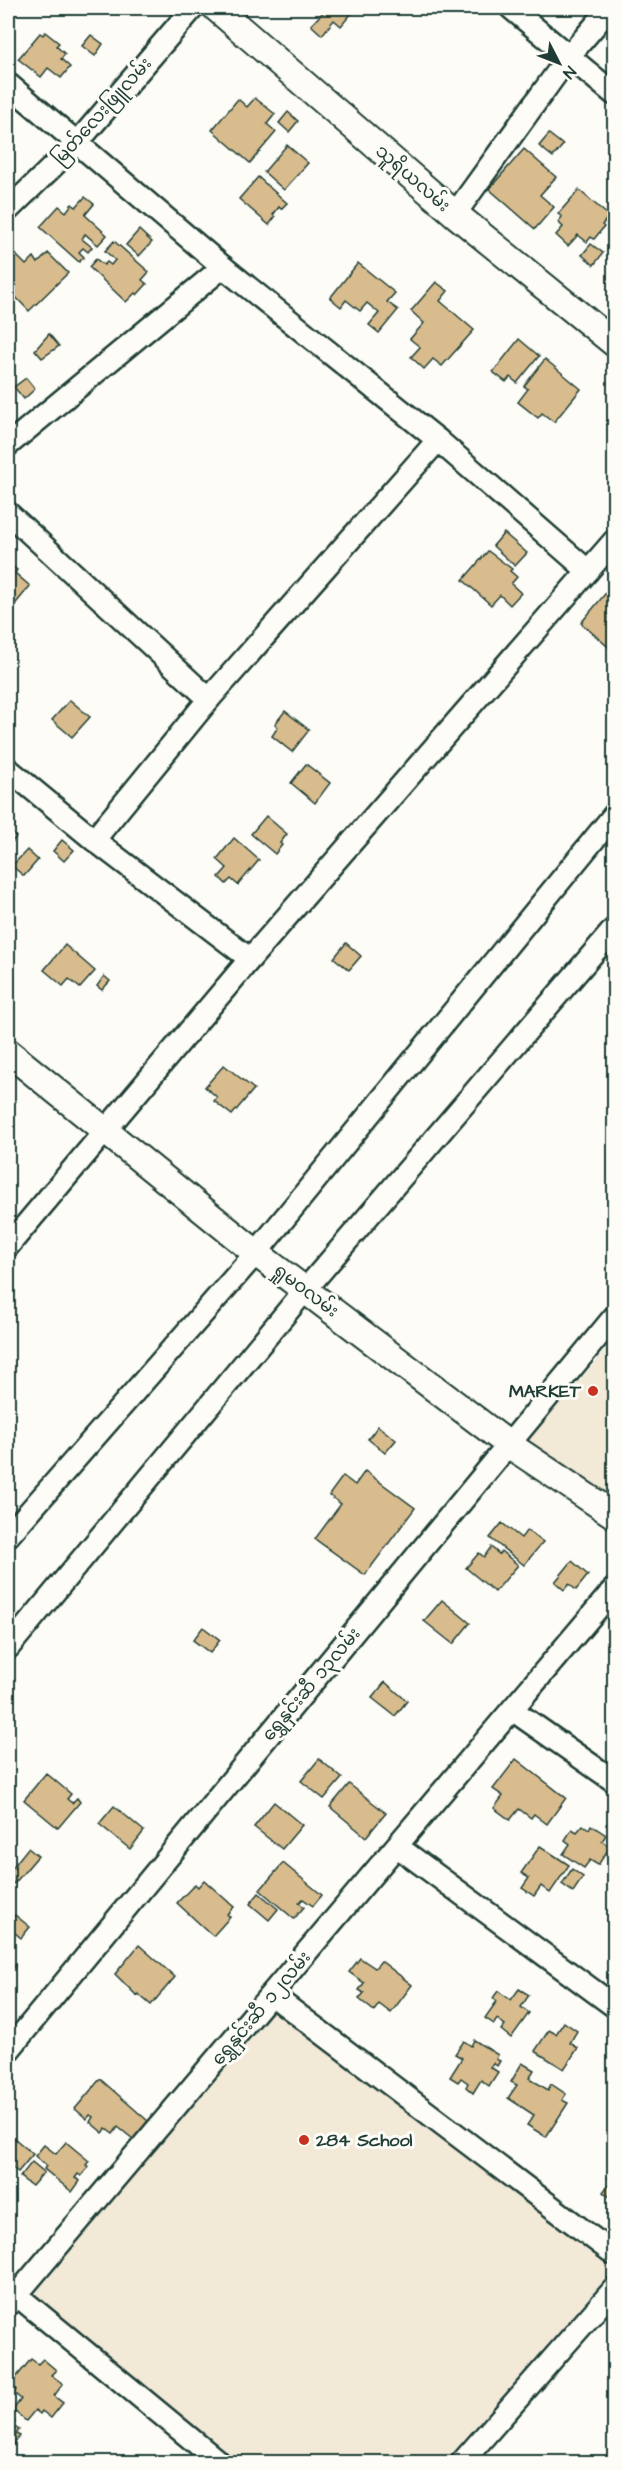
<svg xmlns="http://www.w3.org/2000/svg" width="622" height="2470" font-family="'Architects Daughter','Noto Sans Myanmar',sans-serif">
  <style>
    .built { fill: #f2e9d7 }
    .building { fill: #d8bc8d; stroke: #1f3d34; stroke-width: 1.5 }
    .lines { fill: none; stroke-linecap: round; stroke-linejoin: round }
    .minor-casing { stroke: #1f3d34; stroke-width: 26 }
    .tertiary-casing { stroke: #1f3d34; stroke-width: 30 }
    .minor { stroke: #fdfcf7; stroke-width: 21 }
    .tertiary { stroke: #fdfcf7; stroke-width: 26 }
    .poi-dot { fill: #c8321e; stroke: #fdfcf7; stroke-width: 2 }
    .labels { text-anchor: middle; stroke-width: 6; stroke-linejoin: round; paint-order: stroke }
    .street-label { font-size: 18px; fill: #1f3d34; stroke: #fdfcf7 }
    .poi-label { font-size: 18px; font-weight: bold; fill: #1f3d34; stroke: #fdfcf7; text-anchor: end }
  </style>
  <rect width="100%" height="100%" fill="#fdfcf7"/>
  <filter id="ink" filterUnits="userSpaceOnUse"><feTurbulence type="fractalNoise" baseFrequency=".0167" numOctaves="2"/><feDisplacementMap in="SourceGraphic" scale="12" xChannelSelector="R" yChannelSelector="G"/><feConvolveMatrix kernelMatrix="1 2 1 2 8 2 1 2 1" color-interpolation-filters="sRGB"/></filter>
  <g filter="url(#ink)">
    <g class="built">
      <path d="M614,1340V1499L527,1442Z"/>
      <path d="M273,2009L613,2270L444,2462H237L34,2295Z"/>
    </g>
    <g class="building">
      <path d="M327,8H356L341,26L334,20L322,35L311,25Z"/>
      <path d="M45,32L59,43L56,46L65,54L61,59L70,67L61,78L48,68L41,77L18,59L40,33L43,35Z"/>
      <path d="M91,35L103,44L95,56L82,46Z"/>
      <path d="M255,98L275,114L267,124L276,132L250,163L212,130L238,99L247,107Z"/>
      <path d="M288,112L298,121L289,132L279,123Z"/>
      <path d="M549,134L563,145L553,157L539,146Z"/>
      <path d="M287,145L308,163L284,190L264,172Z"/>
      <path d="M524,149L556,177L540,195L554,207L535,229L489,189Z"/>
      <path d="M258,177L287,203L281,209L279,207L273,215L275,217L269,225L239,199Z"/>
      <path d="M579,190L609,216L602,225L604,227L594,239L591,237L587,242L578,235L568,246L556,235L563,227L558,222L562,217L558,214Z"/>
      <path d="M85,197L94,204L85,215L107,235L98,245L85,234L82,239L92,247L88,252L83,248L79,252L84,257L79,262L40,227L59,206L66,212L72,204L76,207Z"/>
      <path d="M139,230L152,242L139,256L126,245Z"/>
      <path d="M114,241L149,272L142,280L147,284L137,295L135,293L126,302L89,267L96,259L104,265L107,262L111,265L115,260L105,251Z"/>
      <path d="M591,244L603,253L594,265L582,255Z"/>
      <path d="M14,253L26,265L34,257L38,263L48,253L68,273L29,311L8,289V283L13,278L8,271V260Z"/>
      <path d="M358,263L395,293L387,302L398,310L379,333L369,325L379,313L367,303L360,311L346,300L341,307L330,298Z"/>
      <path d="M436,282L448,291L440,301L474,330L442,366L433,359L424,369L411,357L420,347L410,339L424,323L411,311Z"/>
      <path d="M49,334L59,346L42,358L35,350Z"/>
      <path d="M519,339L539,356L517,383L510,377L506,382L493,372Z"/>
      <path d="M545,359L581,389L554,422L542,413L538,418L518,402L528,389L524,386Z"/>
      <path d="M26,378L35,389L24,399L14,387Z"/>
      <path d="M504,533L527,553L515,566L493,546Z"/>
      <path d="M488,551L512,569L510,571L517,577L511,584L521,593L510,605L500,595L491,605L463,580Z"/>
      <path d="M8,563L17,570L15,573L30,586L8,613Z"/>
      <path d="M614,583V652L581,623Z"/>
      <path d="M70,700L90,717L72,737L52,720Z"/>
      <path d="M285,711L309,730L292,752L272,736L278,727L275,724Z"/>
      <path d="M306,764L330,783L315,803L291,783Z"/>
      <path d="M266,816L287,834L280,843L282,845L275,854L251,834Z"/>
      <path d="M8,818L15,825L10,831L16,837L8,847Z"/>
      <path d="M234,838L259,860L238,885L231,879L226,884L219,877L227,868L217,859Z"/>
      <path d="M62,840L74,850L64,861L53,851Z"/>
      <path d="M27,850L38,860L24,876L12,866Z"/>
      <path d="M346,943L361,956L349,970L334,958Z"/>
      <path d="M65,945L95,971L80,988L69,979L63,986L44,970Z"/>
      <path d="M104,976L110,981L102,990L97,986Z"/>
      <path d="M224,1065L254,1089L232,1115L214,1101L217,1097L205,1087Z"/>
      <path d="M378,1426L396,1440L385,1453L368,1439Z"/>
      <path d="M365,1471L415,1508L365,1575L315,1539L341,1504L329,1495L343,1476L355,1485Z"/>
      <path d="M502,1523L521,1538L527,1530L543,1542L524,1565L490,1538Z"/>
      <path d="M491,1547L499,1554L501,1551L518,1565L495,1592L466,1568L479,1553L484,1557Z"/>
      <path d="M572,1561L588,1575L576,1590L569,1584L564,1590L555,1582Z"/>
      <path d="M442,1600L470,1623L453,1644L424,1621Z"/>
      <path d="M203,1627L220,1640L210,1653L193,1640Z"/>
      <path d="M385,1682L407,1701L395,1716L372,1698Z"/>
      <path d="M319,1759L342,1778L324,1799L301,1781Z"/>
      <path d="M516,1759L566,1798L547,1824L534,1814L531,1818L519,1809L510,1820L494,1808L503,1796L493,1789Z"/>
      <path d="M46,1773L71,1794L67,1799L72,1803L77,1798L80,1802L58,1828L24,1800Z"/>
      <path d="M349,1784L386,1813L366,1837L330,1807Z"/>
      <path d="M274,1802L302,1825L282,1849L254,1827Z"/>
      <path d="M114,1806L144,1831L130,1849L99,1824Z"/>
      <path d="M612,1815L614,1816V1829L606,1825Z"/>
      <path d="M583,1825L589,1829L591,1825L606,1835L602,1841L610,1847L598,1865L590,1860L584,1868L563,1854L570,1844L565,1840L572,1829L577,1832Z"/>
      <path d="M540,1846L569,1865L550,1893L541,1886L534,1896L522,1888L529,1878L521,1873Z"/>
      <path d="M28,1848L38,1856L14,1884L8,1879V1873Z"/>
      <path d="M283,1863L322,1895L313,1906L303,1899L299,1903L304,1907L294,1919L260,1890Z"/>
      <path d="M572,1869L583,1877L573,1892L562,1884Z"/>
      <path d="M204,1880L234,1907L227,1914L230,1917L213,1936L177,1903L195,1884L198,1887Z"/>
      <path d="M259,1893L278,1909L269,1920L250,1904Z"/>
      <path d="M15,1915L30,1927L21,1938L8,1927Z"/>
      <path d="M139,1945L175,1977L151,2005L138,1994L137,1996L115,1974Z"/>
      <path d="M360,1958L375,1968L381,1961L412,1985L391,2013L379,2004L374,2011L359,1999L364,1993L359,1990L364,1983L349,1972Z"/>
      <path d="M8,1959L15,1966L8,1973L11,1975L8,1979Z"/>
      <path d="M519,1989L529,1995L521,2007L529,2013L511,2038L501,2030L505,2025L497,2019L494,2024L485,2018L497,2001L493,1998L498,1991L511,2000Z"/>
      <path d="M564,2022L577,2031L570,2043L578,2048L564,2069L535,2051L549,2030L556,2034Z"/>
      <path d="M474,2040L498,2055L496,2059L500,2061L497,2066L493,2063L490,2067L498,2072L489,2086L481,2080L473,2093L466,2087L468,2083L461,2078L458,2082L450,2077L462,2058L455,2054L464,2041L471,2046Z"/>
      <path d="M522,2063L534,2070L529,2078L548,2090L551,2084L566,2094L562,2100L568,2103L546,2137L527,2125L534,2115L508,2098L517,2085L511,2082Z"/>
      <path d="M100,2079L148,2121L133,2139L118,2127L113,2134L106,2129L103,2133L90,2122L93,2117L90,2115L87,2119L75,2109Z"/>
      <path d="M8,2133L33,2154L18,2172L9,2165L8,2166Z"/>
      <path d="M66,2142L89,2161L86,2165L89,2167L81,2176L78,2174L75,2178L80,2181L72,2192L44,2169L46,2166L35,2156L44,2145L56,2154Z"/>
      <path d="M32,2162L44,2172L32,2186L20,2177Z"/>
      <path d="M614,2163V2200L603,2192L612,2180L608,2178L612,2172L609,2171Z"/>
      <path d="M31,2359L38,2364L43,2359L56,2370L51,2375L63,2384L54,2396L63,2403L51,2418L42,2411L40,2414L35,2410L26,2421L13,2410L21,2399L14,2393L16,2390L10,2385Z"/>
      <path d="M8,2416L15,2422L12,2425L19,2430L16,2434L20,2436L11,2448L8,2446Z"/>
      <path d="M8,2451L17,2458L13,2462H8Z"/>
    </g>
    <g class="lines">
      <defs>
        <g id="minor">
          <path d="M511,8L614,94"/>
          <path d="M8,84L223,267L438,440L209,699L94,840L8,769"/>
          <path d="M8,210L77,143L193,8"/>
          <path d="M455,214L569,56L610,8"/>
          <path d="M438,440L588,571"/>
          <path d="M8,445L223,267"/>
          <path d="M8,513L209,699"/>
          <path d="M94,840L250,959"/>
          <path d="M8,1246L250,959L614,541"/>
          <path d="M8,1536L256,1253L614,815"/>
          <path d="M8,1648L306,1289L614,929"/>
          <path d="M514,1711L614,1781"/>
          <path d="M398,1847L614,2006"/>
          <path d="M272,1995L614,2254"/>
          <path d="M8,2051L614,1317"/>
          <path d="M8,2288L219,2462"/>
          <path d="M8,2305L614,1589"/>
          <path d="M462,2462L614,2289"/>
        </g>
        <g id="tertiary">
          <path d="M216,8L455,214L614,343"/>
          <path d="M8,1052L256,1253L508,1444L614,1515"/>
        </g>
      </defs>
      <use href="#minor" class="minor-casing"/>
      <use href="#tertiary" class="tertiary-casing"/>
      <use href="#minor" class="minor"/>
      <use href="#tertiary" class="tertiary"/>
    </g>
  </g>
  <g class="poi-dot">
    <circle cx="593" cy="1391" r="6"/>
    <circle cx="304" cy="2140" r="6"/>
  </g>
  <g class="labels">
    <g class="street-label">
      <text transform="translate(102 111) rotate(-48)" y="6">မြတ်လေးဖြူလမ်း</text>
      <text transform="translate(413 178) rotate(41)" y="6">သူရိယလမ်း</text>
      <text transform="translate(306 1290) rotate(37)" y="6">ရှုမဝလမ်း</text>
      <text transform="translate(311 1684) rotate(-50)" y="6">ရွှေနှင်းဆီ ၁၃လမ်း</text>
      <text transform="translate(261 2008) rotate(-50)" y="6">ရွှေနှင်းဆီ ၁၂လမ်း</text>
    </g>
    <g class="poi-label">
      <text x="581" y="1397">MARKET</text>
      <text x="316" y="2146" text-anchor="start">284 School</text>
    </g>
  </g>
  <rect width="622" height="2470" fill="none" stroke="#fdfcf7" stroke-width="30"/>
  <rect x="15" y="15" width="592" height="2440" fill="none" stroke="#1f3d34" stroke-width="2" filter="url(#ink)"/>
  <g transform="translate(559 63) rotate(132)" stroke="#fdfcf7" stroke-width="4.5" paint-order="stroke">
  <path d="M0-4.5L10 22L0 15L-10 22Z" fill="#1f3d34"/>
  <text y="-9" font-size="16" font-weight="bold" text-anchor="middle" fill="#1f3d34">N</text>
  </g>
</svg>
